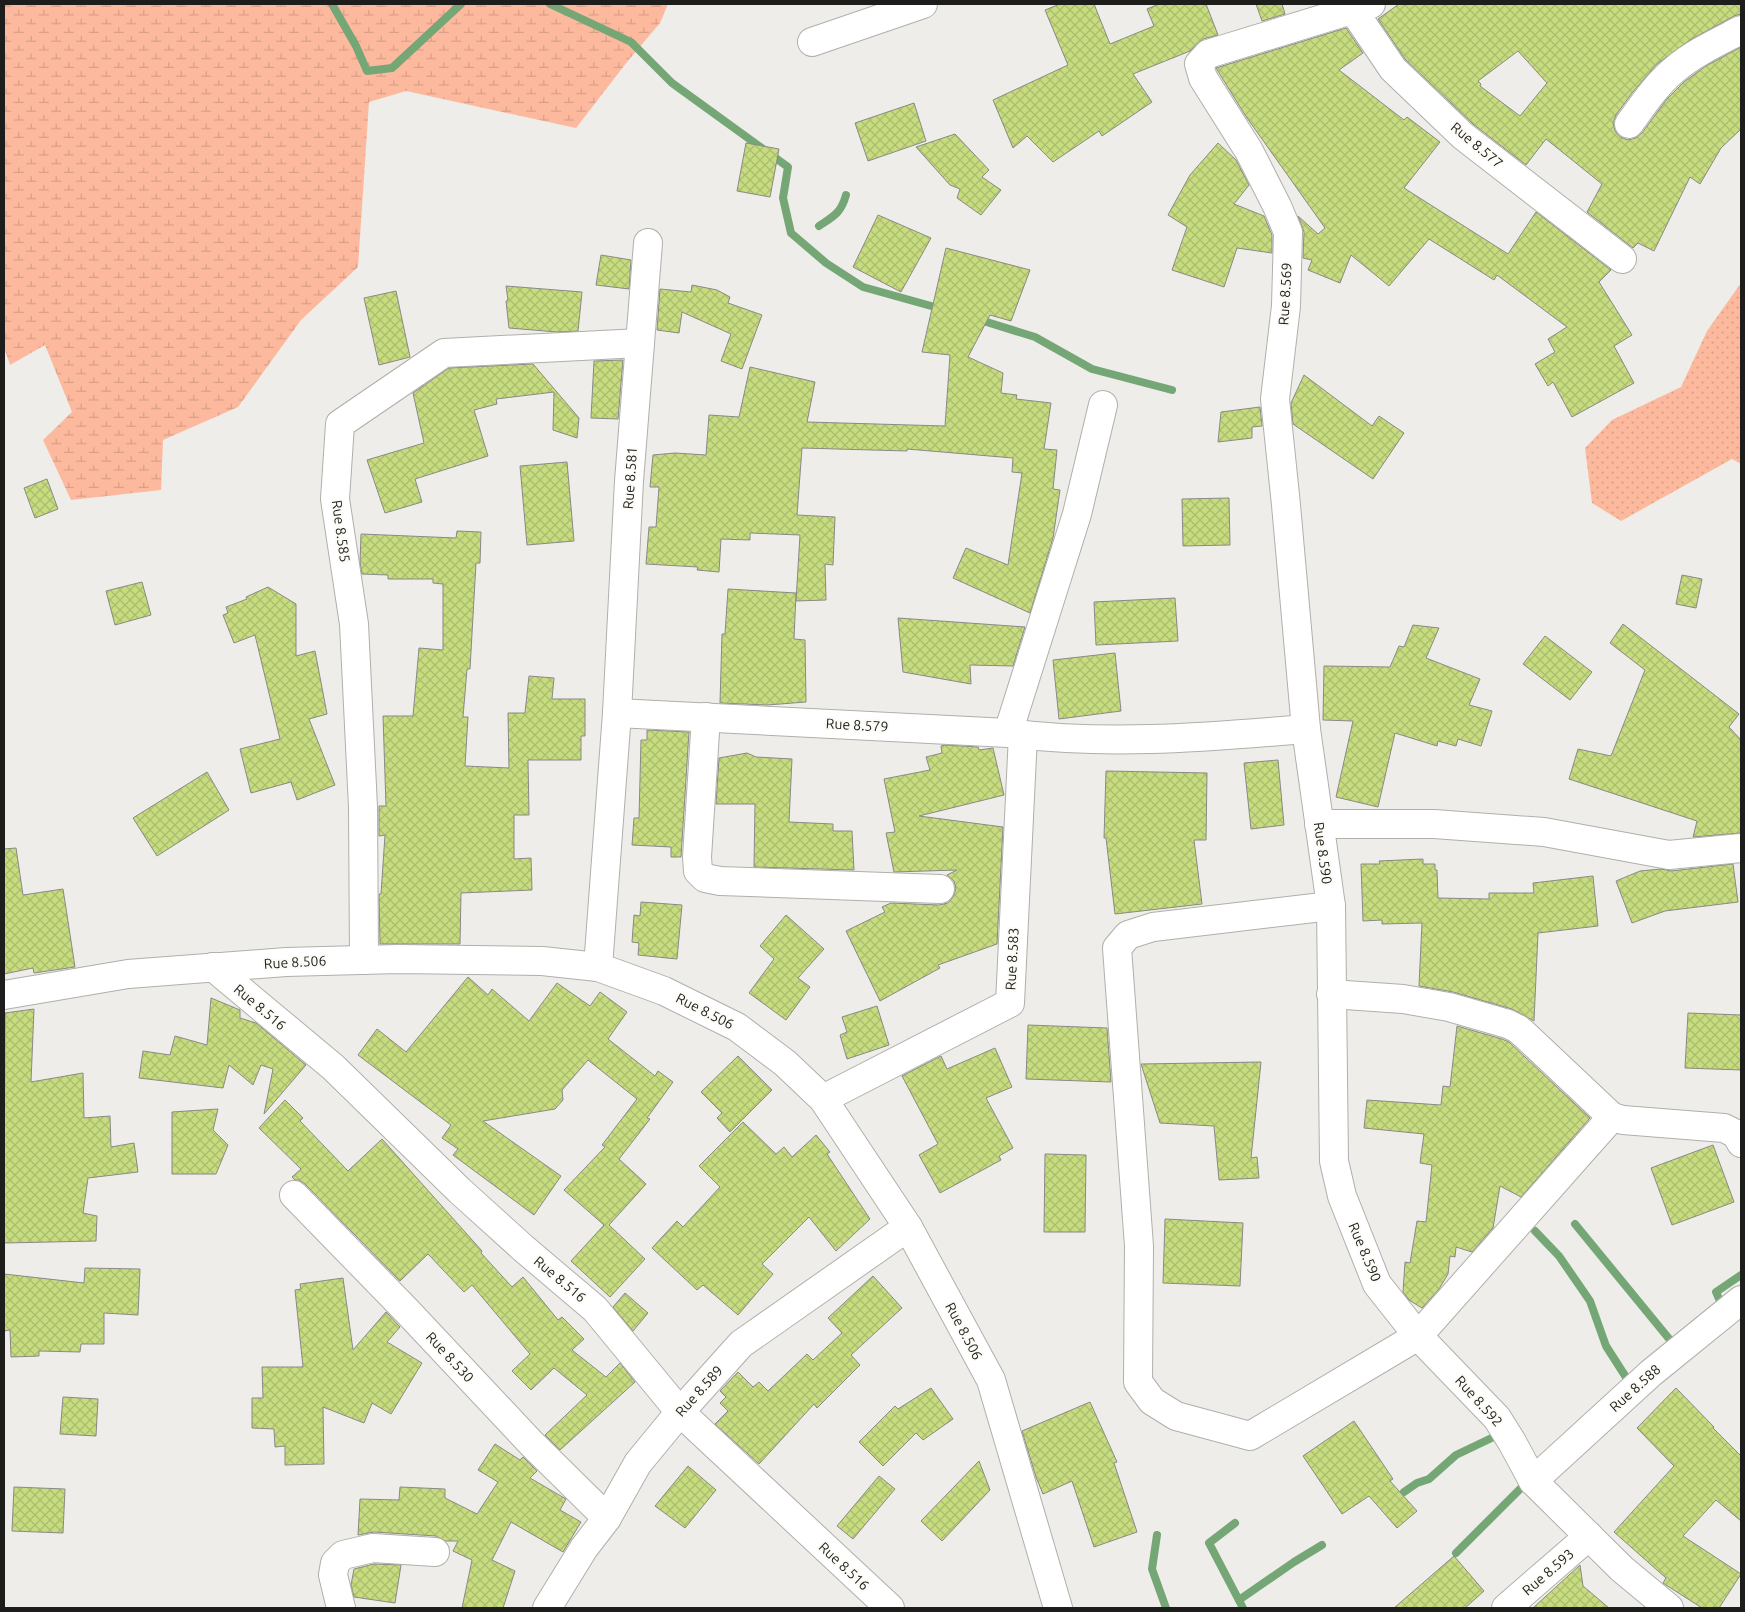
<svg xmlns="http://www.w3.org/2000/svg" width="1745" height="1612" font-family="Ubuntu,sans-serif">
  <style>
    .grass { fill: url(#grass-dots) }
    .wetland { fill: url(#wetland-marsh) }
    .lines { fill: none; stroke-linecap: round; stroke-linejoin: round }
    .stream { stroke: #75a675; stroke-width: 8 }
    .building { fill: url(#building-cross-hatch); stroke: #898a85; fill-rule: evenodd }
    .minor-casing { stroke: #b0afaa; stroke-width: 30 }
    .minor { stroke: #fff; stroke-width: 28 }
    .labels { text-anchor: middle; stroke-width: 4; stroke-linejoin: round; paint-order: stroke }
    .street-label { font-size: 14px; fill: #1d1d1b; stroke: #fcfbf6 }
  </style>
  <defs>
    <pattern id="grass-dots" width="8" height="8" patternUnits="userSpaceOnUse" patternTransform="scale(1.25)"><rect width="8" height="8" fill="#fdb99d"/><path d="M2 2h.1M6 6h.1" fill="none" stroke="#d89f87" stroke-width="1.8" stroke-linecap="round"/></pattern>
    <pattern id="wetland-marsh" width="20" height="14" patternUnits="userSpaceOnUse" patternTransform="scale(1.25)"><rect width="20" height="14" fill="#fdb99d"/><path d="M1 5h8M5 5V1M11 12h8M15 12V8" fill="none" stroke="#d89f87"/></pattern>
    <pattern id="building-cross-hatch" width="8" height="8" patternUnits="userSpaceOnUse" patternTransform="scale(1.25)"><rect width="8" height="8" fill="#c7db7f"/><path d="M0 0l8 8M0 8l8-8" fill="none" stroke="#aabc6d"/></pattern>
  </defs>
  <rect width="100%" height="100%" fill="#efede9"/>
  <path class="grass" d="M1741,283V464L1732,459L1621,521L1592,503L1585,448L1612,420L1681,387L1707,331Z"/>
  <path class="wetland" d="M4,4H668L660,23L627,62L576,128L406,91L369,102L358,267L301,320L238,407L163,440L161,490L71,500L43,440L72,412L45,345L10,365L4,347Z"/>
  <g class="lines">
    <g class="stream">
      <path d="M332,4L356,46L367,71L392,68L461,4"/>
      <path d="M550,4L631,42L672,83L788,167L783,198L791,233L826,263L863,287L942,309"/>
      <path d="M819,226C834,216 841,213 846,195"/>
      <path d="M977,319L1035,337L1092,369L1172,390"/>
      <path d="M1575,1224L1675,1346"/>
      <path d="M1535,1231L1559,1256L1590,1301L1606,1346L1631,1385"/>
      <path d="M1723,1308L1716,1292L1741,1275"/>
      <path d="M1404,1492L1417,1483L1429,1479L1456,1455L1502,1433"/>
      <path d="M1235,1523L1209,1543L1243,1608"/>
      <path d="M1157,1535L1152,1569L1166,1608"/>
      <path d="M1456,1553L1528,1481"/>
      <path d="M1239,1600L1294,1562L1322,1545"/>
    </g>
  </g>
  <g class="building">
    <path d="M1060,4H1094L1110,44L1154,26L1147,9L1159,4H1206L1218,35L1203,39L1190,51L1133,74L1152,102L1102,136L1099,131L1053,162L1027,136L1013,148L993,100L1068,65L1045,10Z"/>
    <path d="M1256,4H1282L1285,14L1262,21Z"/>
    <path d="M1399,4H1741V14L1734,16L1690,40L1657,64L1632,93L1616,115L1613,123L1615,131L1620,137L1628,140L1636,138L1642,133L1667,99L1684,82L1706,66L1741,47V129L1721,148L1700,184L1690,177L1654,251L1638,243L1633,248L1587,212L1602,184L1546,139L1526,165L1473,124L1405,59L1378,19ZM1518,51L1547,83L1520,116L1480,86L1481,84L1478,81Z"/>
    <path d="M1346,28L1363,53L1339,70L1404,120L1407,117L1440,142L1404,188L1508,254L1536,212L1611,270L1599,282L1632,335L1614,346L1634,383L1572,417L1553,382L1548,386L1535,364L1555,352L1548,339L1567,327L1497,275L1494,280L1429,239L1389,286L1351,255L1340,283L1308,270L1312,260L1303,258L1304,232L1298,216L1318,234L1325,228L1245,115L1216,68Z"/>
    <path d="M914,103L926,141L868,161L855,123Z"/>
    <path d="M955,134L989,170L982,177L1001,190L981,215L957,198L960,189L950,185L916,147Z"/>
    <path d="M746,143L779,149L770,197L737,191Z"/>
    <path d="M1218,143L1236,160L1249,185L1234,204L1264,216L1272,235V253L1237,248L1224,287L1172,270L1187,227L1168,215L1190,175Z"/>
    <path d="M878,215L931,238L901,292L853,267Z"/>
    <path d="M946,248L1030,270L1011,321L990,315L968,357L1003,373L1001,393L1017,395L1016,399L1051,403L1044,449L1057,450L1053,489L1060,490L1053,538L1030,613L953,578L966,548L1008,565L1022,473L1012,472L1013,458L907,449V451L802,448L797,515L835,517L833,565L825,564L826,600L796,601L800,535L750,533V540L721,539L719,572L697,570L698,567L646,564L649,527H656L659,487H650L653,455L675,453L706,455L709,415L739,417L750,367L815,382L807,422L945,426L950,355L922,352Z"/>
    <path d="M601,255L631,260L629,289L596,285Z"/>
    <path d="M692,285L717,290L730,297L728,303L762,315L742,369L721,361L731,334L682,312L679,333L657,330L660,289L691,292Z"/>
    <path d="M506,286L582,292L578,331L557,332L509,328L506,301L508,300Z"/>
    <path d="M396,291L410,357L379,365L364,298Z"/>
    <path d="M623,360L618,419L591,418L594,361Z"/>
    <path d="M533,364L579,418L577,438L553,430L554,392L496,399L497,404L474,410L488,456L415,479L422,502L385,513L367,460L424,443L413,393L449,368Z"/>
    <path d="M1304,375L1372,426L1379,416L1404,433L1373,479L1293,424L1291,403Z"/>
    <path d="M1260,407L1262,426L1252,427V438L1218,442L1221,412Z"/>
    <path d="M567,462L574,541L527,545L520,466Z"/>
    <path d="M47,479L58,509L35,518L24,488Z"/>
    <path d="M1229,498L1230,545L1183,546L1182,499Z"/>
    <path d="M457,531L481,532L480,563H476L470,669H467L463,717H468L465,766L509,768L508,713H525L529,676L554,678L552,699H585V736H581V760H528L529,815H514V859L531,858L532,890L461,893L460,944H380L379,894H381L385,835L379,836V806H386L383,716H413L419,648L443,650V584L433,583V579H388V575L362,574L360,562L361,534L456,538Z"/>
    <path d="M1682,575L1702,579L1696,608L1676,604Z"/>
    <path d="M142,582L151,615L115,625L106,591Z"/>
    <path d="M268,587L296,604V656L315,651L327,714L309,719L335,785L297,800L291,782L251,793L240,749L280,739L255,635L234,643L223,615L228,613L226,607L247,599L246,597Z"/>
    <path d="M728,589L796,593L794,639L805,640L806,702L767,705L720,703L722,634H725Z"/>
    <path d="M1175,598L1178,641L1096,645L1094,602Z"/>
    <path d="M898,618L1025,627L1013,666L970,665L971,684L903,672Z"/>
    <path d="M1623,624L1739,714L1729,727L1741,740V833L1693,837L1697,821L1569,779L1578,749L1611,756L1645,670L1610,643Z"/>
    <path d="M1413,625L1439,628L1426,658L1480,679L1469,705L1492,711L1481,746L1458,739L1456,746L1438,741L1437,746L1395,733L1378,807L1336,797L1353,721L1323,720L1324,666L1390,667L1399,646L1404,647Z"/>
    <path d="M1545,636L1592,672L1570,700L1523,664Z"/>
    <path d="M1115,653L1121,711L1059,719L1053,660Z"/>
    <path d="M647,730L689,732L681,857H671V847L632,845L634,818H639L641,740H647Z"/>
    <path d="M945,745L978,747L979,750L993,748L1004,795L919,816L1003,827L997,944L938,965L940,968L880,1001L846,931L885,912L882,907L891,903L939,905L948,903L953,897L956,889L954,881L947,875L957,870L894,872L886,833L895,832L884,779L930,770L926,757L942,753L941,746Z"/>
    <path d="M747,753L756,757L792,759L789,822L833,824V831H852L854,870L754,867L755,804H716L719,758Z"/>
    <path d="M1278,760L1284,825L1251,829L1244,763Z"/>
    <path d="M1106,771L1207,773L1206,840H1194L1202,904L1115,914L1106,838H1104Z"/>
    <path d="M207,772L229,810L157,856L133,818Z"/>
    <path d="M16,848L23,895L63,889L75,967L34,973L33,968L4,974V849Z"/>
    <path d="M1423,859V864H1435V870H1437L1438,898L1489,899V893H1534L1533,883L1593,876L1598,926L1538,933L1534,1021L1512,1009L1453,992L1419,986L1422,923L1382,924V920L1363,921L1361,864H1380L1379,861Z"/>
    <path d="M1733,864L1738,902L1665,911L1632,923L1616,881L1640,871L1661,869L1671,871Z"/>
    <path d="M641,902L682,905L677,959L638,955L639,943L632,942L634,915L640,916Z"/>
    <path d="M786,915L824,949L798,978L810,987L786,1020L749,993L774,959L760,946Z"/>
    <path d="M468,977L488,995L492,989L529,1021L557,983L590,1006L600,992L627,1012L608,1039L655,1076L658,1071L673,1082L647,1118L650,1119L619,1159L646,1184L609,1225L645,1259L610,1297L571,1261L604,1225L564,1190L605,1147L602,1145L637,1099L588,1060L562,1090L563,1100L555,1109L483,1121L561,1176L534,1215L453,1155L458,1149L442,1138L451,1125L358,1055L377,1029L406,1052Z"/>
    <path d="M211,998L240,1010V1018L256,1023L306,1065L264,1114L273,1069L261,1065L253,1085L229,1065L223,1088L139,1078L143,1051L170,1055L175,1036L207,1045Z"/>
    <path d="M877,1006L889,1045L847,1059L840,1035L847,1032L842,1017Z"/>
    <path d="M34,1009L31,1082L83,1073L84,1118L110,1116L111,1147L134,1143L138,1172L88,1178L83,1213L97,1216L96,1241L4,1243L5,1013Z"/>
    <path d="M1688,1013L1741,1015V1070L1685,1068Z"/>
    <path d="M1028,1025L1107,1028L1111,1082L1026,1079Z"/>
    <path d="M1457,1026L1502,1039L1509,1042L1590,1118L1521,1197L1500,1186L1493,1228L1472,1252L1456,1247L1455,1257L1450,1256L1448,1274L1439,1289L1422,1308L1409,1300L1403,1292L1405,1262L1410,1263L1417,1221L1426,1222L1432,1165L1420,1163L1424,1134L1364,1128L1367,1100L1441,1105L1443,1086L1450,1087Z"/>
    <path d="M995,1048L1012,1087L986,1098L1013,1148L999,1156L1001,1160L940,1193L919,1155L938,1144L902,1076L941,1056L947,1069Z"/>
    <path d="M738,1056L772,1090L730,1132L717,1118L722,1113L701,1092Z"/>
    <path d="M1261,1062L1251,1158L1257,1157L1259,1178L1219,1180L1214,1126L1160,1123L1141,1064Z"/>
    <path d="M285,1100L303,1118L300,1121L348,1171L382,1139L482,1251L481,1253L512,1287L523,1277L558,1320L562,1317L584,1339L572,1350L606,1377L620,1363L635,1382L560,1450L545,1435L587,1395L554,1368L531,1390L512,1371L530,1354L472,1285L464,1292L428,1254L400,1281L305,1184L299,1180H295L292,1177L301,1169L259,1128Z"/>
    <path d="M218,1109L213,1130L228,1145L216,1174H172V1112Z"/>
    <path d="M743,1122L776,1154L784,1147L792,1157L816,1135L830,1152L827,1154L870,1219L836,1251L809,1217L762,1264L773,1274L738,1315L703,1285L697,1290L652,1248L677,1221L683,1227L720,1187L699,1166Z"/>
    <path d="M1713,1145L1734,1202L1672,1225L1651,1168Z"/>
    <path d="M1045,1154L1086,1155L1085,1232H1044Z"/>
    <path d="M1165,1219L1243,1223L1240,1286L1163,1283Z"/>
    <path d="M85,1268L140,1269L138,1315L104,1313V1344H81L80,1352L39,1351V1356L11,1357L10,1330L4,1331V1274L84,1283Z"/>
    <path d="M873,1276L902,1308L851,1355L860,1365L817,1408L814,1404L759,1464L715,1424L728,1411L720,1403L726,1397L720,1391L738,1372L753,1387L759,1382L768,1391L807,1354L813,1360L842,1333L828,1318Z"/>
    <path d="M343,1278L353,1350L386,1312L400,1327L387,1342L422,1363L391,1414L372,1403L364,1423L323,1407L324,1464L285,1465V1446L275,1447L274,1429L252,1428V1398H263L262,1367H303L295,1290L301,1289L300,1284Z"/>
    <path d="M625,1293L648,1313L633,1331L613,1307Z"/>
    <path d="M931,1388L953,1419L923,1440L916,1433L883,1466L859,1442L895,1406L898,1409Z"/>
    <path d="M1676,1388L1714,1427L1713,1428L1741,1456V1521L1716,1500L1683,1536L1741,1574L1719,1608H1702L1666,1585L1663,1583L1666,1578L1614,1532L1674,1466L1637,1428Z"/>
    <path d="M63,1397L98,1399L96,1436L60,1434Z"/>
    <path d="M1090,1402L1117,1462L1114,1463L1137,1532L1094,1547L1072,1481L1043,1494L1036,1477L1022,1431Z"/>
    <path d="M1354,1421L1393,1479L1390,1481L1417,1511L1397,1528L1369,1496L1342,1514L1303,1456Z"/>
    <path d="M495,1444L520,1460L523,1457L537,1471L530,1478L566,1499L560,1510L581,1522L563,1552L511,1522L492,1560L515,1571L503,1608H462L472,1560L453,1551L458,1541H445L436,1536L374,1532L358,1535L360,1499L399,1500L400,1487L445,1489V1498L477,1514L498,1482L478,1470Z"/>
    <path d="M979,1461L990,1490L942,1541L921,1521Z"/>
    <path d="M688,1466L716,1490L685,1528L655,1506Z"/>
    <path d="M879,1476L895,1489L853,1539L837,1526Z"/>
    <path d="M14,1487L65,1489L63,1533L12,1531Z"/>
    <path d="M1454,1556L1484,1591L1465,1608H1394Z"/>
    <path d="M374,1564L401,1565L395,1603L354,1597L351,1585L354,1569Z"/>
    <path d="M1580,1565L1583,1586L1609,1608H1533Z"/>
  </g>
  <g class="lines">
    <defs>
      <g id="minor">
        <path d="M1371,4L1208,54L1199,64L1203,78L1249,151L1277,206L1288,232L1286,306L1275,399L1286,505L1306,729L1331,906L1334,1161L1342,1196L1377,1284L1418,1336L1612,1117L1623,1120L1724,1128L1736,1134L1741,1143"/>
        <path d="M1353,10L1393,69L1463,136L1622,259"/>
        <path d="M812,42L923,4"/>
        <path d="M1629,124C1643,105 1656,85 1674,70C1694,53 1718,42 1741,30"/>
        <path d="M617,713L629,481L648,243"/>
        <path d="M706,717L697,857L698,871L705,878L720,881L940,889"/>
        <path d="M1008,733C1108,746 1207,737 1306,729"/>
        <path d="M1319,824H1434L1544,832L1669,855L1741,848"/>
        <path d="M1331,906L1153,927L1128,935L1117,948L1139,1246L1138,1382L1152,1401L1176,1416L1250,1436L1418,1336L1497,1418L1512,1442L1533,1481L1622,1569L1669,1608"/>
        <path d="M364,960L363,807L354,624L335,499L340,424L444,353L640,343"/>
        <path d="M213,967L333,1067L460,1191L523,1248L595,1309L680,1412L890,1608"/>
        <path d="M598,967L617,713L1008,733L1077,514L1103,405"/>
        <path d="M1331,994L1403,999L1449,1007L1508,1024L1518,1029L1525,1035L1612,1117"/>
        <path d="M4,995L128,974L286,962L398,959L542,961L598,967L664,991L737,1027L785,1063L823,1099L908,1227L991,1380L1058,1608"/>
        <path d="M823,1099L1010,1003L1023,735"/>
        <path d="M294,1195L407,1311L531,1443L607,1518"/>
        <path d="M1533,1481L1651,1373L1741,1300"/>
        <path d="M341,1608L333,1575L335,1563L343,1555L373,1548L435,1552"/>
        <path d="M547,1608L584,1548L607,1518L638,1463L680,1412L741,1344L908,1227"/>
        <path d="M1506,1608L1589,1536"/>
      </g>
    </defs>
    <use href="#minor" class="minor-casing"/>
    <use href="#minor" class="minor"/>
  </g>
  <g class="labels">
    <g class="street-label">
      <text transform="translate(1477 145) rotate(40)" y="5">Rue 8.577</text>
      <text transform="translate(1285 294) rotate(-87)" y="5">Rue 8.569</text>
      <text transform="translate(630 478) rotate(-86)" y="5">Rue 8.581</text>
      <text transform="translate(341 531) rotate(82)" y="5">Rue 8.585</text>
      <text transform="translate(857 725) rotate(3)" y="5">Rue 8.579</text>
      <text transform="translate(1323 853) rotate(82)" y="5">Rue 8.590</text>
      <text transform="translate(1012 959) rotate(-87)" y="5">Rue 8.583</text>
      <text transform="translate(295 962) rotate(-3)" y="5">Rue 8.506</text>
      <text transform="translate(260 1007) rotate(40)" y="5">Rue 8.516</text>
      <text transform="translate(705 1011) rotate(27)" y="5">Rue 8.506</text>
      <text transform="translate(1365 1252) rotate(67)" y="5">Rue 8.590</text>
      <text transform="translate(560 1279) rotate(40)" y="5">Rue 8.516</text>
      <text transform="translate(964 1331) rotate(62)" y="5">Rue 8.506</text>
      <text transform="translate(450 1357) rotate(47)" y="5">Rue 8.530</text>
      <text transform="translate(1635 1388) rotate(-42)" y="5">Rue 8.588</text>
      <text transform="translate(699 1391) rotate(-48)" y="5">Rue 8.589</text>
      <text transform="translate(1479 1401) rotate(48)" y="5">Rue 8.592</text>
      <text transform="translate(844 1566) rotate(43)" y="5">Rue 8.516</text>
      <text transform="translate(1548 1572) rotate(-41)" y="5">Rue 8.593</text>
    </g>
  </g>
  <rect width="1745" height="1612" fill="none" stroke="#1d1d1b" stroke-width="10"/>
</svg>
